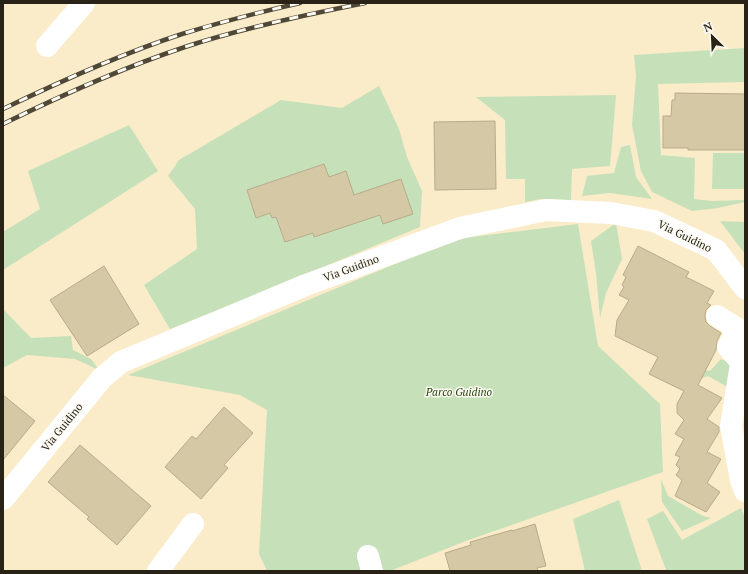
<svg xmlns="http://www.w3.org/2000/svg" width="748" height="574" font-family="'PT Serif',serif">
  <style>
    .green { fill: #c6e0b9 }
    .building { fill: #d5c8a5; stroke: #b8ab8a }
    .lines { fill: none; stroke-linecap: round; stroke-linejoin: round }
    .minor { stroke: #fff; stroke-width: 22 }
    .rail-casing { stroke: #4f4837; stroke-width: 4.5 }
    .rail { stroke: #fdfaf3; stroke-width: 3; stroke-dasharray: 9; stroke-linecap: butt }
    .labels { text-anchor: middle; stroke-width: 3; stroke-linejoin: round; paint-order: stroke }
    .street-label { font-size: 11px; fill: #282316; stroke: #fdfaf3 }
    .park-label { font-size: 11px; font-style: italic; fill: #24450a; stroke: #fdfaf3 }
  </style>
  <rect width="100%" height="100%" fill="#faecc9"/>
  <g class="green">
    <path d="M745,48V82L658,84L661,155L695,158L694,199L712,201L745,200V202L718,208L692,211L652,192L641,171L632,125L636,76L634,55Z"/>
    <path d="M379,86L399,129L407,157L422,191L420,227L234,304L170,329L144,285L197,249L195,209L168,176L179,160L281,100L342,108Z"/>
    <path d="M616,95L610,166L572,169L571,200L541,199L525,202V179H506L505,120L476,97Z"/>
    <path d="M129,125L158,171L3,270V232L40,209L28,171Z"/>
    <path d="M630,145L636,177L652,199L610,193L582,196L587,176L614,173L621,147Z"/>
    <path d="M713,153H745V189H712Z"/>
    <path d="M720,221L745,222V254Z"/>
    <path d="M616,223L622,259L606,293L600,318L596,273L591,241Z"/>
    <path d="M578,224L598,346L660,404L663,472L466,541L390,571H267L259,554L267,410L240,395L128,375L455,239Z"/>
    <path d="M3,309L31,338L71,336L73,350L91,359L99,370L75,359L27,355L3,368Z"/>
    <path d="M721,359L732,364L729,388L708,376L698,380L700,369L710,371Z"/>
    <path d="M661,479L668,496L703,516L711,518L682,531L662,502Z"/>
    <path d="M619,500L642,571H585L573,519Z"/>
    <path d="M741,508L745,518V571H668L666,570L647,519L663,511L682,540Z"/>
  </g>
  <g class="building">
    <path d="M675,93L745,94V150H688V148H663V116H671L672,100H675Z"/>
    <path d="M495,121L496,189L435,190L434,122Z"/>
    <path d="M324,164L329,177L346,171L354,195L401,179L413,214L383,224L380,215L314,237L313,233L285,242L276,217L272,218L270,213L256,218L247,190Z"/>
    <path d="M638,246L689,272L686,277L714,291L707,303L711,305L706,310L705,316L706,322L710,326L721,333L717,341L716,350L698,385L722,398L707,419L719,427V432L707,452L721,459L707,483L720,492L706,512L675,496L682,480L676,475L680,469L676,465L680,457L675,455L684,439L675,434L684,420L677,413V404L684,391L649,374L658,357L615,336L617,320L629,300L619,295L624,287L622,285L626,277L623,275Z"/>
    <path d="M104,266L139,324L87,356L50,300Z"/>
    <path d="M3,395L35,421L3,460Z"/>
    <path d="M224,407L253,433L224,465L228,468L201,499L165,467L192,436L196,439Z"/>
    <path d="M80,445L151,506L117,545L87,519L89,517L48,482Z"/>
    <path d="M535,524L546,566L537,568L538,571H450L445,553L471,545L470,542L512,530V531Z"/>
  </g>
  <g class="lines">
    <g class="minor">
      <path d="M47,46L84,3"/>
      <path d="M717,316L738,329L728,347L741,362"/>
      <path d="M745,339L731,426L741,480L745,491"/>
      <path d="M3,499L102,378L121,362L306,285L460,228L546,210L611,213L654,221L716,250L745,288"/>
      <path d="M368,556L372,571"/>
      <path d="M158,571L193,524"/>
    </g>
    <defs>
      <g id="rail">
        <path d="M3,109C61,81 121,54 182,34C221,22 260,12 300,3"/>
        <path d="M3,124C62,95 122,68 185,47C243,28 304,15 365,3"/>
      </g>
    </defs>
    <use href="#rail" class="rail-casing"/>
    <use href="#rail" class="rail"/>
  </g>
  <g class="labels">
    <g class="street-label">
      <text transform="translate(685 236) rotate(26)" y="4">Via Guidino</text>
      <text transform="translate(351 268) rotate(-20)" y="4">Via Guidino</text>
      <text transform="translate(62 427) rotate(-51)" y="4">Via Guidino</text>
    </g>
    <g class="park-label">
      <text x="459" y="396">Parco Guidino</text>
    </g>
  </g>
  <rect width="748" height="574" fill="none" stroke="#282316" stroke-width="8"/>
  <g transform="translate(712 36) rotate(336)" stroke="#fdfaf3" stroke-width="3" paint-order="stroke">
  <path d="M0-3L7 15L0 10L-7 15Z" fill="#282316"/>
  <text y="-6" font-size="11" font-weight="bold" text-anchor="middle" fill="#282316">N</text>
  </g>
</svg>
